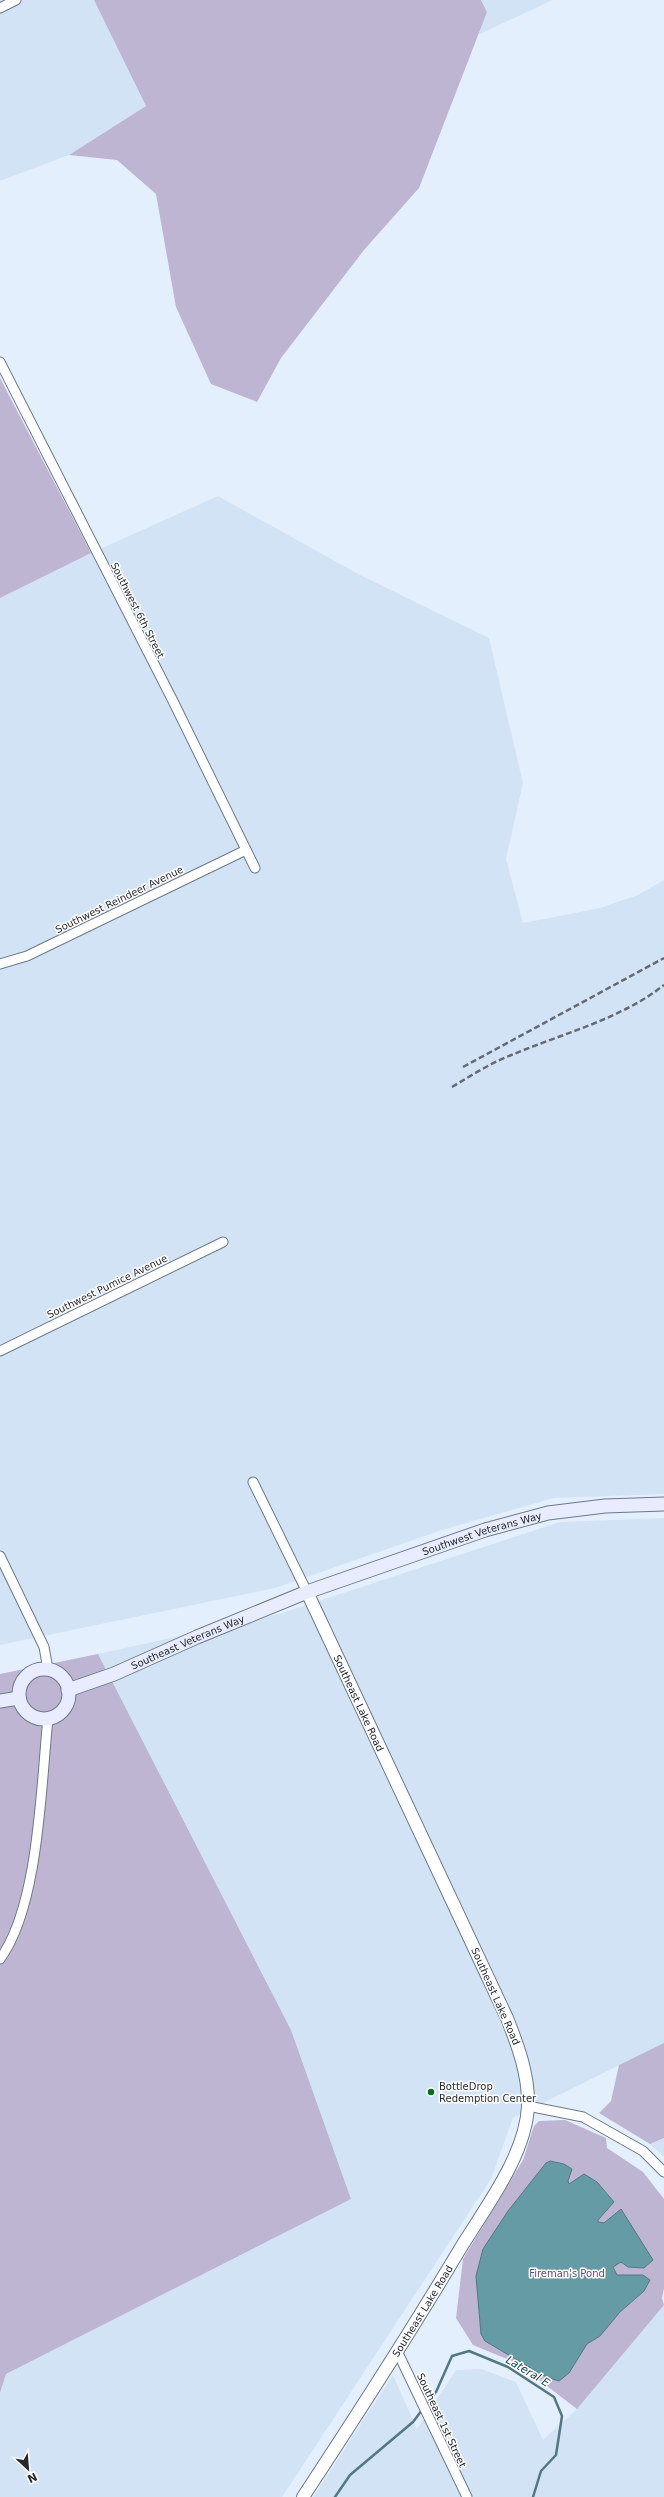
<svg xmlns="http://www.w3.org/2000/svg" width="664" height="2497" font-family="'DejaVu Sans',sans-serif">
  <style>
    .built { fill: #d3e3f6 }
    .green { fill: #bdb5d1 }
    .water { fill: #659ba5; stroke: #527982 }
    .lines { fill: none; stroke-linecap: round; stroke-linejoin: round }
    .stream { stroke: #527982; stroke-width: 2.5 }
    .minor-casing { stroke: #6c7989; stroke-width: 11 }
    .tertiary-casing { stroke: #6c7989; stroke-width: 14 }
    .secondary-casing { stroke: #6c7989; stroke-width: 15 }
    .minor { stroke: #fff; stroke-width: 9 }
    .tertiary { stroke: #fff; stroke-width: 12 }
    .secondary { stroke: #e8ecfe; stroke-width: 13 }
    .rail { stroke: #646b74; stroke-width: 2.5; stroke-dasharray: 6 3; stroke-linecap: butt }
    .poi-dot { fill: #056d1b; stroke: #fff; stroke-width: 1.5 }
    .labels { text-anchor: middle; stroke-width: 3; stroke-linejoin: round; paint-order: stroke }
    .street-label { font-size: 10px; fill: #252a31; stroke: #fff }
    .poi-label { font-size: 10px; fill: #252a31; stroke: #fff; text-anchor: start }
    .park-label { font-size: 10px; fill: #5c497f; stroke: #fff }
    .water-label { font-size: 11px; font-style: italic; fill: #194952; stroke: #fff }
  </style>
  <rect width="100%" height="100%" fill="#e4effe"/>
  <g class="built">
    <path d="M0,0H94L146,106L69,155L0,181Z"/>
    <path d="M481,0H553L478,35L487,12Z"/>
    <path d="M218,496L360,575L489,638L523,783L506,859L523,923L600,908L638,895L664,880V1494L554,1498L442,1530L275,1588L0,1645V598L91,553Z"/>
    <path d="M664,1518V2043L513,2118L491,2179L282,2497H0V2393L6,2374L351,2199L291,2030L98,1654L279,1614L560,1522Z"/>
    <path d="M664,2138V2157L650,2144Z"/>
    <path d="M664,2305V2497H313L393,2375L417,2429L456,2370L481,2369L516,2382L543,2440L577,2409Z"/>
  </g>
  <g class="green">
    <path d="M94,0H481L487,12L419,188L364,250L281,358L257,402L211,384L176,307L156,194L117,160L69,155L146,106Z"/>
    <path d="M0,378L91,553L0,598Z"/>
    <path d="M98,1654L291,2030L351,2199L6,2374L0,2393V1674Z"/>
    <path d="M664,2043V2138L650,2144L599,2113L611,2101L619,2065Z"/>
    <path d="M565,2120L606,2138L607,2148L643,2172L664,2199V2288L662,2298L664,2305L577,2409L517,2363L473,2345L456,2318L463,2259L523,2160L534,2126L539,2121Z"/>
  </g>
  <path class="water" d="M550,2161L564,2164L572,2169L568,2181L569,2184L584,2174L597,2182L614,2202L598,2220V2222L604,2223L621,2209L653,2260L644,2268L628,2267L621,2262L613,2267L617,2275H643L650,2280L644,2291L620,2312L600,2336L587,2344L569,2373L559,2381L546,2377L485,2341L481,2334L476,2276L483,2249L508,2211L546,2163Z"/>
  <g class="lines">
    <g class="stream">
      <path d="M426,2404L436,2392L452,2356L469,2351L508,2367L554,2397L562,2416L556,2455L541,2471L533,2497"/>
      <path d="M335,2497L350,2475L413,2422L422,2410"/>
    </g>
    <defs>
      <g id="minor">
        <path d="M0,8L16,0"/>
        <path d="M0,362L173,701L255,868"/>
        <path d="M0,964L27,956L246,850"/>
        <path d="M0,1351L223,1242"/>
        <path d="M253,1482L307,1592"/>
        <path d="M0,1556L44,1647L48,1669"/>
        <path d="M0,1959C39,1906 41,1785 48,1718"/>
        <path d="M528,2106L583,2117L643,2151L664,2172"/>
        <path d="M398,2353L467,2497"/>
      </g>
      <g id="tertiary">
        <path id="s1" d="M303,2497C357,2415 410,2333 460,2249C485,2208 526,2155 528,2106C529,2075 518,2046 507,2018L307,1592"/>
      </g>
      <g id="secondary">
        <circle cx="44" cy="1694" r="25"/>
        <path id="s2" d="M68,1690L114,1674L197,1637L307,1592L485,1530L548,1513L605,1506L664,1504"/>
        <path d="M0,1701L19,1698"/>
      </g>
    </defs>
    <use href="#minor" class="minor-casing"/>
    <use href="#tertiary" class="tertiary-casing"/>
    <use href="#secondary" class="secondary-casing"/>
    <use href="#minor" class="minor"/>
    <use href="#tertiary" class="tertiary"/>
    <use href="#secondary" class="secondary"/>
    <g class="rail">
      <path d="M463,1067L664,958"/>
      <path d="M452,1087C472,1075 492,1062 514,1054C564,1033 621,1019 664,985"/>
    </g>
  </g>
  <circle class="poi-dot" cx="431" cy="2092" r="4"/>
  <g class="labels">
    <g class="street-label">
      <text transform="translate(138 610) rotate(63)" y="4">Southwest 6th Street</text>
      <text transform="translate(119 899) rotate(-26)" y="4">Southwest Reindeer Avenue</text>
      <text transform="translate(107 1286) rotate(-26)" y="4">Southwest Pumice Avenue</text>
      <text dy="4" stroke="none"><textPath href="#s2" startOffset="443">Southwest Veterans Way</textPath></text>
      <text dy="4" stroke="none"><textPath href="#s2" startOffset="129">Southeast Veterans Way</textPath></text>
      <text transform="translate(359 1703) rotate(65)" y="4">Southeast Lake Road</text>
      <text transform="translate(496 1996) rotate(66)" y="4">Southeast Lake Road</text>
      <text dy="4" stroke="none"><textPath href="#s1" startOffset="221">Southeast Lake Road</textPath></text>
      <text transform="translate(442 2420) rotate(65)" y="4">Southeast 1st Street</text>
    </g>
    <g class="poi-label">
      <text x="439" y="2090">BottleDrop<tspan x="439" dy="12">Redemption Center</tspan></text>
    </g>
    <g class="park-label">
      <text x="567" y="2277">Fireman's Pond</text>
    </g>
    <g class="water-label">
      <text transform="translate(528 2371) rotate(31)" y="4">Lateral E</text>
    </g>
  </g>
  <g transform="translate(28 2469) rotate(154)" stroke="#ffffff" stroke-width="3" paint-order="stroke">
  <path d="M0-3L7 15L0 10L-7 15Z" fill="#252a31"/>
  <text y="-6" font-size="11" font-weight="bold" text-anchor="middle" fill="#252a31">N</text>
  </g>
</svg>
